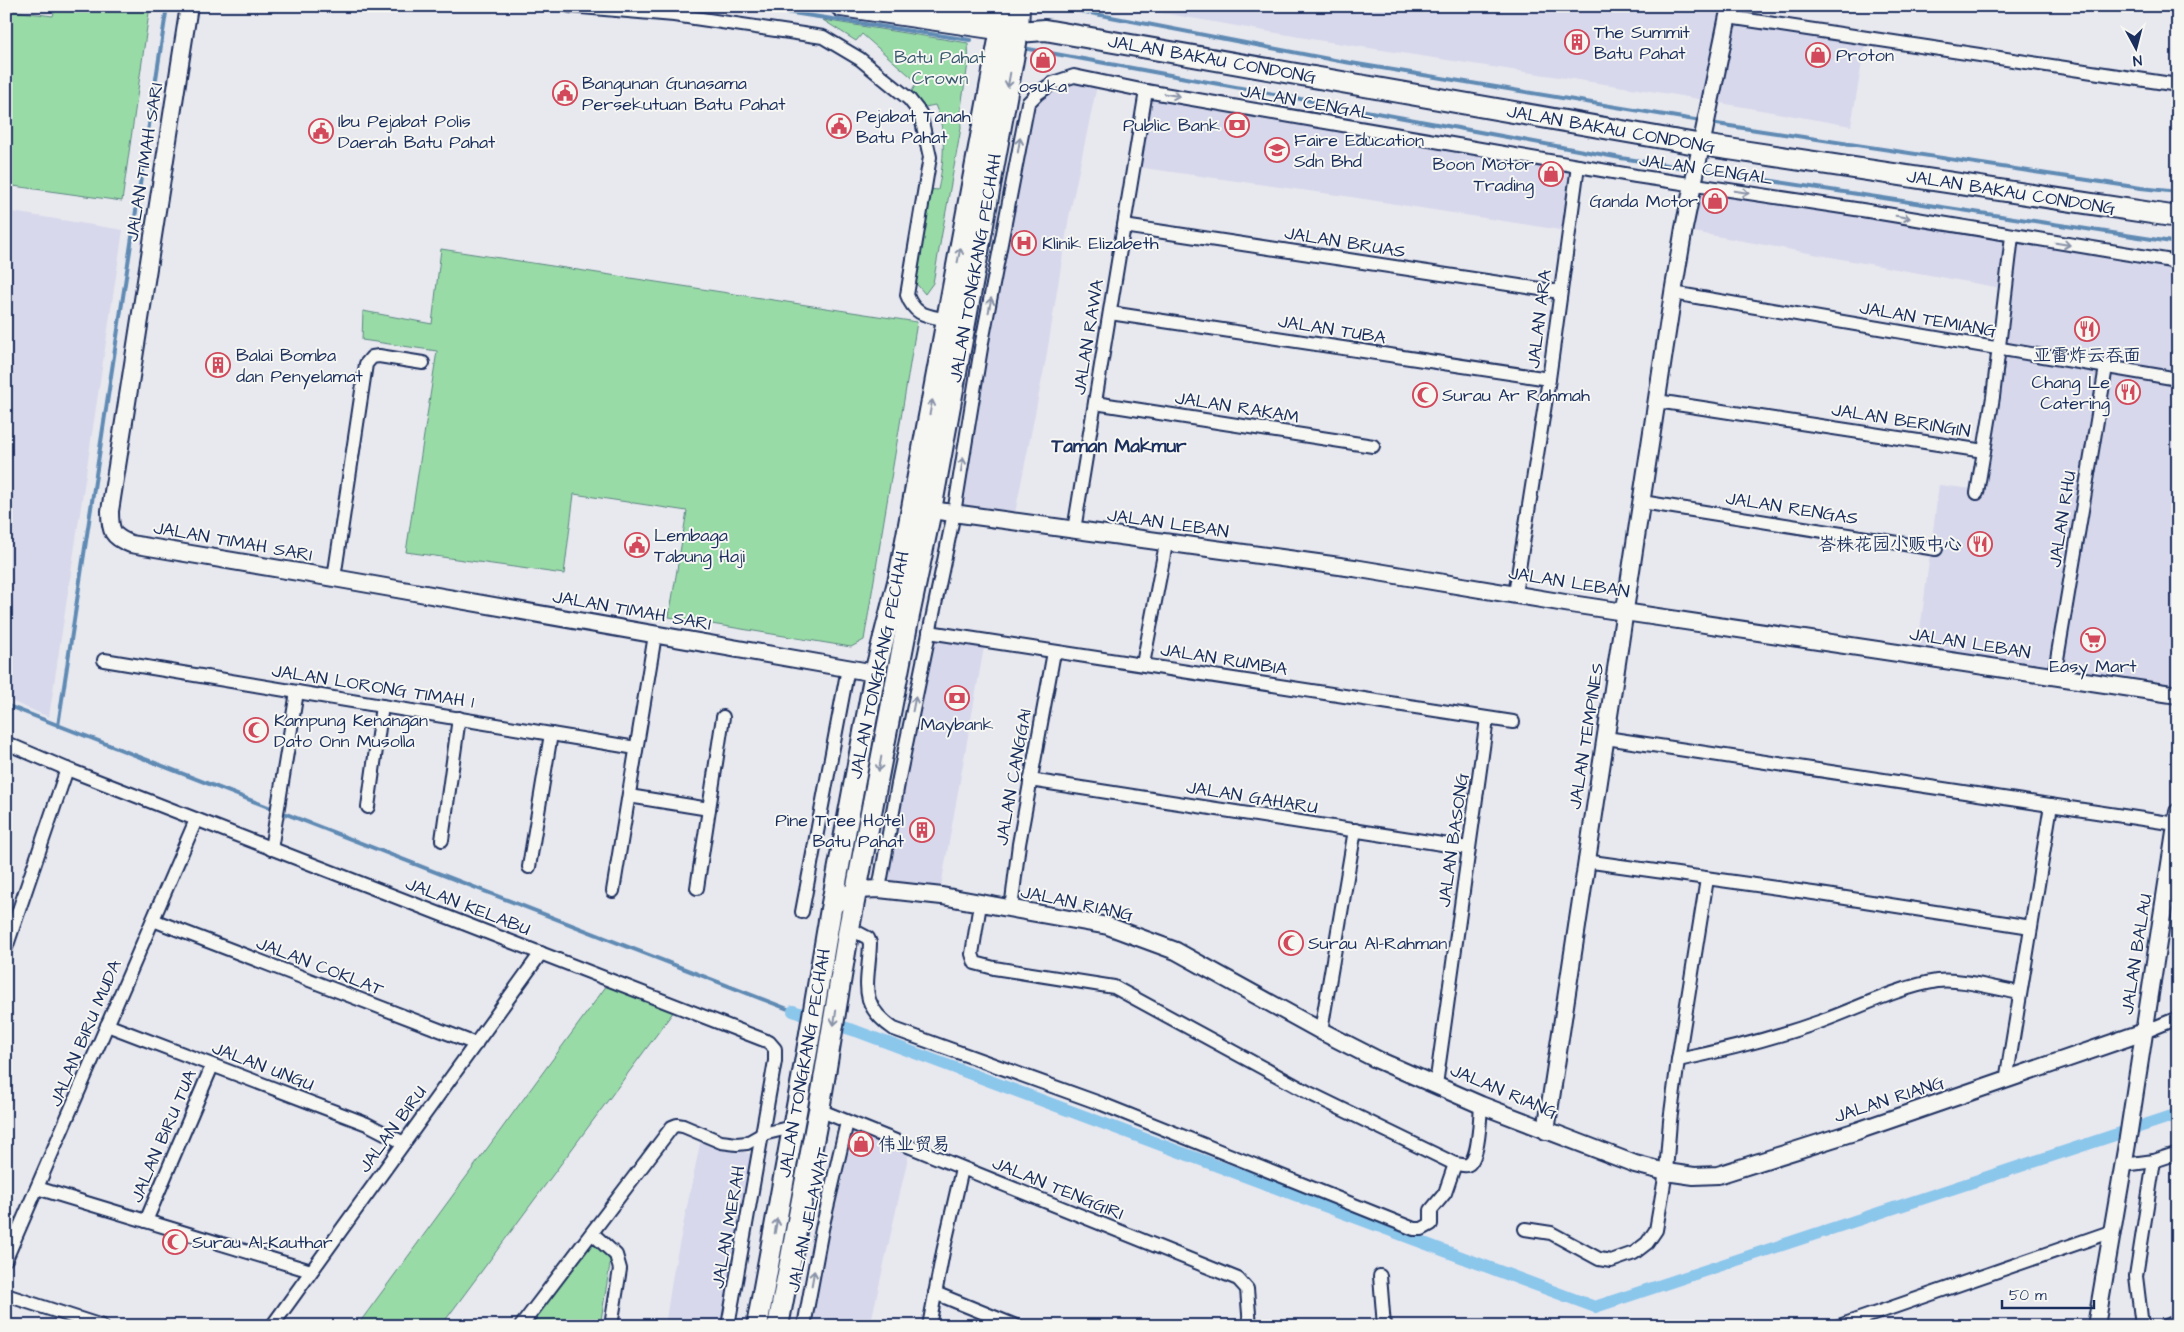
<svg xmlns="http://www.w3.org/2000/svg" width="2184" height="1332" font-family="'Architects Daughter','LXGW WenKai TC',sans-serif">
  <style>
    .built { fill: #d7d8eb }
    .green { fill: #99dba6; stroke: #5a8582 }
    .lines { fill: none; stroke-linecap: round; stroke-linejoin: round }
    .stream { stroke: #5e8ab3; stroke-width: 4 }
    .canal { stroke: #8bc6eb; stroke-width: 12 }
    .minor-casing { stroke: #1b2f5e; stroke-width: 16 }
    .tertiary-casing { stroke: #1b2f5e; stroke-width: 20 }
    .primary-casing { stroke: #1b2f5e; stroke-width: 24 }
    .minor { stroke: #f6f6f2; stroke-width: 12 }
    .tertiary { stroke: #f6f6f2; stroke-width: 16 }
    .primary { stroke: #f6f6f2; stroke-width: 20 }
    .oneway { stroke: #8892a8 }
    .labels { text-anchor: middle; stroke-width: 4; stroke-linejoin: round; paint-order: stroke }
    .poi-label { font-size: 18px; fill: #1b2f5e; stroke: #f6f6f2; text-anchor: start }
    .park-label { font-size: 18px; fill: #3a5a70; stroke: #f6f6f2 }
    .street-label { font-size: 18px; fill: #1b2f5e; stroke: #f6f6f2 }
    .neighbourhood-label { font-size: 19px; font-weight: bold; fill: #1b2f5e; stroke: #f6f6f2 }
  </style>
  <rect width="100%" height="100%" fill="#e8e8ef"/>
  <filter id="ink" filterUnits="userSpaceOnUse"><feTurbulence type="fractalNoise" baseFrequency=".02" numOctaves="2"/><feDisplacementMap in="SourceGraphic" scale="10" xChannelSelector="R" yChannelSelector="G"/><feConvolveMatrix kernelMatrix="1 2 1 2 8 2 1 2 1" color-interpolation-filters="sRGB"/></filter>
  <g filter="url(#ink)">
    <g class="built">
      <path d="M1123,6H1739L1737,14L1867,34L1851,126L1670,94L1317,40Z"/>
      <path d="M1099,76L1069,217L1046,359L1012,528L948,520L1034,91Z"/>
      <path d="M1143,86L1583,163L1573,232L1345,196L1129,166Z"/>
      <path d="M1688,179L2178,257V690L1916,661L1939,485L1973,489L1995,342L2001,288L1677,229Z"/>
      <path d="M6,211L123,230L49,717L6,699Z"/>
      <path d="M925,627L986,636L938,903L878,896Z"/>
      <path d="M844,1117L911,1144L870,1326H800Z"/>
      <path d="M701,1139L764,1158L732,1326H665L673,1274Z"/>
    </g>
    <g class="green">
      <path d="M56,6H150L122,201L6,185V10L53,16Z"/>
      <path d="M823,20L968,43C971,72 958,99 961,128L933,283L925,294L914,281L928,189L938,190C944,161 947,132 935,105L925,107L911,93L917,82L862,34L856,41Z"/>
      <path d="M441,249L917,322L864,640L851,647L669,617L687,511L574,494L564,574L406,552L437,351L362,340L363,311L432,324Z"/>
      <path d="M610,981L677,1007L441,1326H357Z"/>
      <path d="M588,1243L612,1252L600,1326H529Z"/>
    </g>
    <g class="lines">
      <g class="stream">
        <path d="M747,6L970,40"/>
        <path d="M1054,6L1339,61L1701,121"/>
        <path d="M1023,48L1621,158L1693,169"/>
        <path d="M1710,123L2141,188L2178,192"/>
        <path d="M1700,170L2178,243"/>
        <path d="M6,705L793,1011"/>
        <path d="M58,726L167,6"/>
      </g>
      <path class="canal" d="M793,1011L856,1031L1595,1307L2178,1114"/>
      <defs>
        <g id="minor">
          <path d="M570,6L674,15L823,37L860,59L909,99L920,113L930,157L907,295C915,316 926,315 947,320"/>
          <path d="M1728,17L2178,85"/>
          <path d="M1124,226L1560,292"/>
          <path d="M1673,293L2178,379"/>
          <path d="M1110,313L1549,379"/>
          <path d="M1657,401L1984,451"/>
          <path d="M1095,403L1373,446"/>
          <path d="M1977,493L1993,397L2012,236"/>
          <path d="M1642,502L1936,549"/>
          <path d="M1074,530L1146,91"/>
          <path d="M334,578L366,364L372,357L379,356L423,363"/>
          <path d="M1515,594L1549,379L1578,166"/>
          <path d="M929,632L1513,722"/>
          <path d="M104,660L636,748"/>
          <path d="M1143,664L1166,544"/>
          <path d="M2054,677L2106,367"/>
          <path d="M1606,738L2176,824"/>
          <path d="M6,743L67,769L769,1042L775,1049V1061L728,1326"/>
          <path d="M1030,780L1468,848"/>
          <path d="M629,796L709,809"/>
          <path d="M368,807L382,706"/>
          <path d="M442,840L459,718"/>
          <path d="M271,849L297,692"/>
          <path d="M1585,861L1820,894L2031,927"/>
          <path d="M529,867L551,734"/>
          <path d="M697,888L723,717"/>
          <path d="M879,889L899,778L954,513L982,342L1028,103L1038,93L1053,83L1074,76L1146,91L1636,176L1862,210L2178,262"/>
          <path d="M613,891L655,635"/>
          <path d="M980,904L972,954L975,963L994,968L1114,987L1311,1094L1455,1164C1459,1164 1464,1166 1467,1165C1479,1162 1480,1117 1481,1105"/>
          <path d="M1011,909L1019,844L1054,652"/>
          <path d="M802,912L848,668"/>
          <path d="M153,920L476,1044"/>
          <path d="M849,928L868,938L870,943C869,983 856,1003 894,1029L1102,1104L1414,1229H1422L1431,1224V1210L1445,1193L1455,1164"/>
          <path d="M6,948L67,769"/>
          <path d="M107,1025L367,1124L404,1143"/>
          <path d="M1321,1031L1355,830"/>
          <path d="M2144,1032L2178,1018"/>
          <path d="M1678,1060C1727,1050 1775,1038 1822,1021C1858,1008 1899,987 1937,981C1961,978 1996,989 2020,993"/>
          <path d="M2006,1081L2051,805"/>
          <path d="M1436,1085L1487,719"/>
          <path d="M819,1110L1238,1279L1247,1289L1250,1326"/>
          <path d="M2124,1165L2154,1161L2178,1153"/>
          <path d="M37,1188L311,1271"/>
          <path d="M146,1221L212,1066"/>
          <path d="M1525,1229L1551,1233L1599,1259L1611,1261L1634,1253L1647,1243L1656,1230L1666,1172L1670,1121L1678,1060L1707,879"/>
          <path d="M593,1234L616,1255L620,1269L611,1326"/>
          <path d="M6,1259L196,820"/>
          <path d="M1380,1276L1384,1326"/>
          <path d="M935,1293L1016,1326"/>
          <path d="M6,1295L102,1326"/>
          <path d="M272,1326L541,953"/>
          <path d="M521,1326L672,1127L677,1125L683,1126L721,1142L737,1144L747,1143L763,1134L792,1127"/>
          <path d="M804,1326L822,1229L847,1122"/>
          <path d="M929,1326L943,1252L962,1169"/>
          <path d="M1839,1326L2113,1231"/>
          <path d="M2142,1326L2136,1276L2154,1161"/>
          <path d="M2165,1326L2178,1322"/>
        </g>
        <g id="tertiary">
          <path d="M189,6L110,511C110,531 112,537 131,544L334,578L875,673"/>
          <path d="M931,510L1354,568L1571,604L2178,695"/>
          <path d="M831,909L847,894L857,890L879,889L942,896L1108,926L1176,951L1321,1031L1378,1060L1481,1105L1635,1164L1666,1172L1694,1176L1718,1175L1857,1131L2144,1032"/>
          <path d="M1546,1131L1673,293L1684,228L1730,6"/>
          <path d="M2096,1326L2127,1144L2178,812"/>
        </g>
        <g id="primary">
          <path d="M841,6L1018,32L1045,30L1702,145L2178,217"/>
          <path d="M954,6L1017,16"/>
          <path d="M757,1326L806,1057L831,909L875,673L899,578L1001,29L1004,14L1009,6"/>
          <path d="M778,1326L819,1110L849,928L907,625L931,510L1018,32L1019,6"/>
        </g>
      </defs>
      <use href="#minor" class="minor-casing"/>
      <use href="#tertiary" class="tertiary-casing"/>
      <use href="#primary" class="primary-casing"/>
      <use href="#minor" class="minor"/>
      <use href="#tertiary" class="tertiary"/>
      <use href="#primary" class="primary"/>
    </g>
    <defs><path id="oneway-shaft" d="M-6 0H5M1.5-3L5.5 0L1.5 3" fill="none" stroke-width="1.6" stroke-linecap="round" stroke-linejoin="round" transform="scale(1.25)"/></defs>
    <g class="oneway">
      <use href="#oneway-shaft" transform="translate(1009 80) rotate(100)"/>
      <use href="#oneway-shaft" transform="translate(1172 95) rotate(10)"/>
      <use href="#oneway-shaft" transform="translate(1019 145) rotate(-81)"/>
      <use href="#oneway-shaft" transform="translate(1742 192) rotate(9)"/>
      <use href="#oneway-shaft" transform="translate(1903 217) rotate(9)"/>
      <use href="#oneway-shaft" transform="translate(2063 244) rotate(9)"/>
      <use href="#oneway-shaft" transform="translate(959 255) rotate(-79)"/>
      <use href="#oneway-shaft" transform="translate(990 305) rotate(-79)"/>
      <use href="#oneway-shaft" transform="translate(931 407) rotate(-79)"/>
      <use href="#oneway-shaft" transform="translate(962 465) rotate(-81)"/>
      <use href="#oneway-shaft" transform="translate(914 704) rotate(-79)"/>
      <use href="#oneway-shaft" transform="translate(880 764) rotate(100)"/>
      <use href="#oneway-shaft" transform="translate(835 1018) rotate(99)"/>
      <use href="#oneway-shaft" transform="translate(776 1226) rotate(-80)"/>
      <use href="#oneway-shaft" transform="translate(813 1278) rotate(-80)"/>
    </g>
  </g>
  <defs>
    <symbol id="building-ring" viewBox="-11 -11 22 22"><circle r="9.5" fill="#f6f6f2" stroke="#d1495b" stroke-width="1.5"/><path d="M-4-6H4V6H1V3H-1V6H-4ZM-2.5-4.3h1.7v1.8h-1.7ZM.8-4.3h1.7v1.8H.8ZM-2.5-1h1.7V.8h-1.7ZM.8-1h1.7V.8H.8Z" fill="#d1495b"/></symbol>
    <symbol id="shop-ring" viewBox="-11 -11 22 22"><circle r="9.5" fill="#f6f6f2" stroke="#d1495b" stroke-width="1.5"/><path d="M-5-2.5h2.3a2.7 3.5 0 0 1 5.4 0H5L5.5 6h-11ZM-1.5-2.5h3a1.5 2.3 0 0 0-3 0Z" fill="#d1495b"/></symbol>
    <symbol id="civic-ring" viewBox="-11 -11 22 22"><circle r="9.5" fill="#f6f6f2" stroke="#d1495b" stroke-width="1.5"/><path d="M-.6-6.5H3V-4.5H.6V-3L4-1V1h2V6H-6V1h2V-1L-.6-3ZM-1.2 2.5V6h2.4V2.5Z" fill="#d1495b"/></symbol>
    <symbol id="bank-ring" viewBox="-11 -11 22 22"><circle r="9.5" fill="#f6f6f2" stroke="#d1495b" stroke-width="1.5"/><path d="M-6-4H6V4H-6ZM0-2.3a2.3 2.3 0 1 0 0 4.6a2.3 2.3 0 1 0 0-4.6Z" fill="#d1495b"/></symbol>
    <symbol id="university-ring" viewBox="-11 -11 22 22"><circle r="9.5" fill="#f6f6f2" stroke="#d1495b" stroke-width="1.5"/><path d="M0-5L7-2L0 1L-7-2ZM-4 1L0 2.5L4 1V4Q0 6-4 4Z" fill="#d1495b"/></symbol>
    <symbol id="hospital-ring" viewBox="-11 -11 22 22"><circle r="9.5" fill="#f6f6f2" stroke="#d1495b" stroke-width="1.5"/><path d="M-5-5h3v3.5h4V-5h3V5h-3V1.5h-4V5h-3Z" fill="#d1495b"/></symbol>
    <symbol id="restaurant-ring" viewBox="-11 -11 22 22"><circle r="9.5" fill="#f6f6f2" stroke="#d1495b" stroke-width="1.5"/><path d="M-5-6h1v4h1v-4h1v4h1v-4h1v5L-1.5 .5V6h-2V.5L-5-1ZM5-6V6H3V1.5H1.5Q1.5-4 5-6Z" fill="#d1495b"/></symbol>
    <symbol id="mosque-ring" viewBox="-11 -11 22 22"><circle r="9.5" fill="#f6f6f2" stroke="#d1495b" stroke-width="1.5"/><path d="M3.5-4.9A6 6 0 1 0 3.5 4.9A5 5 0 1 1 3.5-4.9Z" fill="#d1495b"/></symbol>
    <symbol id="supermarket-ring" viewBox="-11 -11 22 22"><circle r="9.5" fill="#f6f6f2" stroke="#d1495b" stroke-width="1.5"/><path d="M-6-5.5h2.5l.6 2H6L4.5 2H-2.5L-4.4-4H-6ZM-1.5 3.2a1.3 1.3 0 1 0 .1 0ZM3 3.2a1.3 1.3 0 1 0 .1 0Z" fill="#d1495b"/></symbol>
  </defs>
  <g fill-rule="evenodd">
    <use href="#building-ring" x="1563" y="28" width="28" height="28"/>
    <use href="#shop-ring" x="1804" y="41" width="28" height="28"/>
    <use href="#shop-ring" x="1029" y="46" width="28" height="28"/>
    <use href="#civic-ring" x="551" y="79" width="28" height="28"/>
    <use href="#bank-ring" x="1223" y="111" width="28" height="28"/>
    <use href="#civic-ring" x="825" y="112" width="28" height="28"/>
    <use href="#civic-ring" x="307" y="117" width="28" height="28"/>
    <use href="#university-ring" x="1263" y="136" width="28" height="28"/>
    <use href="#shop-ring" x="1537" y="160" width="28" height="28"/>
    <use href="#shop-ring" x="1701" y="187" width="28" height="28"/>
    <use href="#hospital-ring" x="1010" y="229" width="28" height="28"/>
    <use href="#restaurant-ring" x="2073" y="315" width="28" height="28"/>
    <use href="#building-ring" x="204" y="351" width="28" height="28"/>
    <use href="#restaurant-ring" x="2114" y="378" width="28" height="28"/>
    <use href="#mosque-ring" x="1411" y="381" width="28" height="28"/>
    <use href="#restaurant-ring" x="1966" y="530" width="28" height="28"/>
    <use href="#civic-ring" x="623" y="531" width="28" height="28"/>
    <use href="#supermarket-ring" x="2079" y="626" width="28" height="28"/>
    <use href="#bank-ring" x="943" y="684" width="28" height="28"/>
    <use href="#mosque-ring" x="242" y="716" width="28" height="28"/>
    <use href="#building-ring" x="908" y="816" width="28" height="28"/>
    <use href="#mosque-ring" x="1277" y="929" width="28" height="28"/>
    <use href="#shop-ring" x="847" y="1130" width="28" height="28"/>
    <use href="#mosque-ring" x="161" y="1228" width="28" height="28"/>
  </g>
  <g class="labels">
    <g class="poi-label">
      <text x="1594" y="38">The Summit<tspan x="1594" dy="21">Batu Pahat</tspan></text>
      <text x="1836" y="61">Proton</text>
      <text x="582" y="89">Bangunan Gunasama<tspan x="582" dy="21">Persekutuan Batu Pahat</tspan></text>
      <text x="1043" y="92" text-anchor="middle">osuka</text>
      <text x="856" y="122">Pejabat Tanah<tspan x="856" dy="21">Batu Pahat</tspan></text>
      <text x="338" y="127">Ibu Pejabat Polis<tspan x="338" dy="21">Daerah Batu Pahat</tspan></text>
      <text x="1220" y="131" text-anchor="end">Public Bank</text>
      <text x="1294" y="146">Faire Education<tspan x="1294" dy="21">Sdn Bhd</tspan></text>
      <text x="1534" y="170" text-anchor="end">Boon Motor<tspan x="1534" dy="21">Trading</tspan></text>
      <text x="1698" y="207" text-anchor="end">Ganda Motor</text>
      <text x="1042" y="249">Klinik Elizabeth</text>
      <text x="236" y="361">Balai Bomba<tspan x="236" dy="21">dan Penyelamat</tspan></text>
      <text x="2087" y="361" text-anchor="middle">亚雷炸云吞面</text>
      <text x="2110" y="388" text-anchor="end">Chang Le<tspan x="2110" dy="21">Catering</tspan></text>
      <text x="1442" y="401">Surau Ar Rahmah</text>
      <text x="654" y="541">Lembaga<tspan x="654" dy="21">Tabung Haji</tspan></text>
      <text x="1962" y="550" text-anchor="end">峇株花园小贩中心</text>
      <text x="2093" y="672" text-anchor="middle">Easy Mart</text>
      <text x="274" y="726">Kampung Kenangan<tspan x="274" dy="21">Dato Onn Musolla</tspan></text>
      <text x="957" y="730" text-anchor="middle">Maybank</text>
      <text x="904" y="826" text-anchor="end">Pine Tree Hotel<tspan x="904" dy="21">Batu Pahat</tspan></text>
      <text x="1308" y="949">Surau Al-Rahman</text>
      <text x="878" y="1150">伟业贸易</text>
      <text x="192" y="1248">Surau Al-Kauthar</text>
    </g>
    <g class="park-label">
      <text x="940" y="63">Batu Pahat<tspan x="940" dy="21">Crown</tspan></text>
    </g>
    <g class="street-label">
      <text transform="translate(1212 59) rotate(10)" y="6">JALAN BAKAU CONDONG</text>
      <text transform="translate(1307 102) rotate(10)" y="6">JALAN CENGAL</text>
      <text transform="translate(1611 129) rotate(10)" y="6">JALAN BAKAU CONDONG</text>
      <text transform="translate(144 162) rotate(-81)" y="6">JALAN TIMAH SARI</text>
      <text transform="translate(1706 169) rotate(8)" y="6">JALAN CENGAL</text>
      <text transform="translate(2011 192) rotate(9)" y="6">JALAN BAKAU CONDONG</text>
      <text transform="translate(1345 242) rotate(9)" y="6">JALAN BRUAS</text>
      <text transform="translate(975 268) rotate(-80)" y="6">JALAN TONGKANG PECHAH</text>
      <text transform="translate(1539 319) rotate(-83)" y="6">JALAN ARA</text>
      <text transform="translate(1928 319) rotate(10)" y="6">JALAN TEMIANG</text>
      <text transform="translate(1332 329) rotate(9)" y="6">JALAN TUBA</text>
      <text transform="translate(1088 337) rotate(-81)" y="6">JALAN RAWA</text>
      <text transform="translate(1237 407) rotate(9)" y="6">JALAN RAKAM</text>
      <text transform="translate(1901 420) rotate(9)" y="6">JALAN BERINGIN</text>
      <text transform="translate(1792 508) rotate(9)" y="6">JALAN RENGAS</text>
      <text transform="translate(2062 519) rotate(-81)" y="6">JALAN RHU</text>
      <text transform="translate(1168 523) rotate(8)" y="6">JALAN LEBAN</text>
      <text transform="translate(233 541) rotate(10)" y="6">JALAN TIMAH SARI</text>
      <text transform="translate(1569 582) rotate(9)" y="6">JALAN LEBAN</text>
      <text transform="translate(632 610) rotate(10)" y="6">JALAN TIMAH SARI</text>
      <text transform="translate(1970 643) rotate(9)" y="6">JALAN LEBAN</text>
      <text transform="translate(1224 659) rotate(9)" y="6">JALAN RUMBIA</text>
      <text transform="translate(879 665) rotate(-78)" y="6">JALAN TONGKANG PECHAH</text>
      <text transform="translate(373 686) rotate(9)" y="6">JALAN LORONG TIMAH 1</text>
      <text transform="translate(1586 736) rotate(-81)" y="6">JALAN TEMPINES</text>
      <text transform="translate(1013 777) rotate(-80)" y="6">JALAN CANGGAI</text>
      <text transform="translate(1252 797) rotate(9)" y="6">JALAN GAHARU</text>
      <text transform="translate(1453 840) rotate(-82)" y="6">JALAN BASONG</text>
      <text transform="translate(1077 903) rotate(12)" y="6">JALAN RIANG</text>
      <text transform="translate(468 906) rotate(21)" y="6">JALAN KELABU</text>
      <text transform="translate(2136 954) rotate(-81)" y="6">JALAN BALAU</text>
      <text transform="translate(320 966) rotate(21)" y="6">JALAN COKLAT</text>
      <text transform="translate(85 1033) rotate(-67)" y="6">JALAN BIRU MUDA</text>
      <text transform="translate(804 1063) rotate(-80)" y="6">JALAN TONGKANG PECHAH</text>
      <text transform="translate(263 1066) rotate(21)" y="6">JALAN UNGU</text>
      <text transform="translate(1504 1091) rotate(23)" y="6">JALAN RIANG</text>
      <text transform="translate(1889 1099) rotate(-18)" y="6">JALAN RIANG</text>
      <text transform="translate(392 1129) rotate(-54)" y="6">JALAN BIRU</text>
      <text transform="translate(163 1136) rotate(-67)" y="6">JALAN BIRU TUA</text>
      <text transform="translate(1058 1188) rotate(22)" y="6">JALAN TENGGIRI</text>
      <text transform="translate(808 1220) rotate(-78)" y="6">JALAN JELAWAT</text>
      <text transform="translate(728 1227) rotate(-80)" y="6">JALAN MERAH</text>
    </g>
    <g class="neighbourhood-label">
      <text x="1119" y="452">Taman Makmur</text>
    </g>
  </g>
  <rect width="2184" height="1332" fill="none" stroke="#f6f6f2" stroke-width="25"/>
  <rect x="12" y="12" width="2159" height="1307" fill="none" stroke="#1b2f5e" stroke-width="2" filter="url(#ink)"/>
  <g transform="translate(2136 48) rotate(173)" stroke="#f6f6f2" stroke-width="4" paint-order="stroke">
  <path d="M0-4L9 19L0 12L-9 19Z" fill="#1b2f5e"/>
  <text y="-8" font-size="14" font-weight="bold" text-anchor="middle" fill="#1b2f5e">N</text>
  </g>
  <path d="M2002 1300v8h92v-8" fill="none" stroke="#1b2f5e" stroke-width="2.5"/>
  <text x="2009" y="1300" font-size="15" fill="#1b2f5e" stroke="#f6f6f2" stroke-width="4" paint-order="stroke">50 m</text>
</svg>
